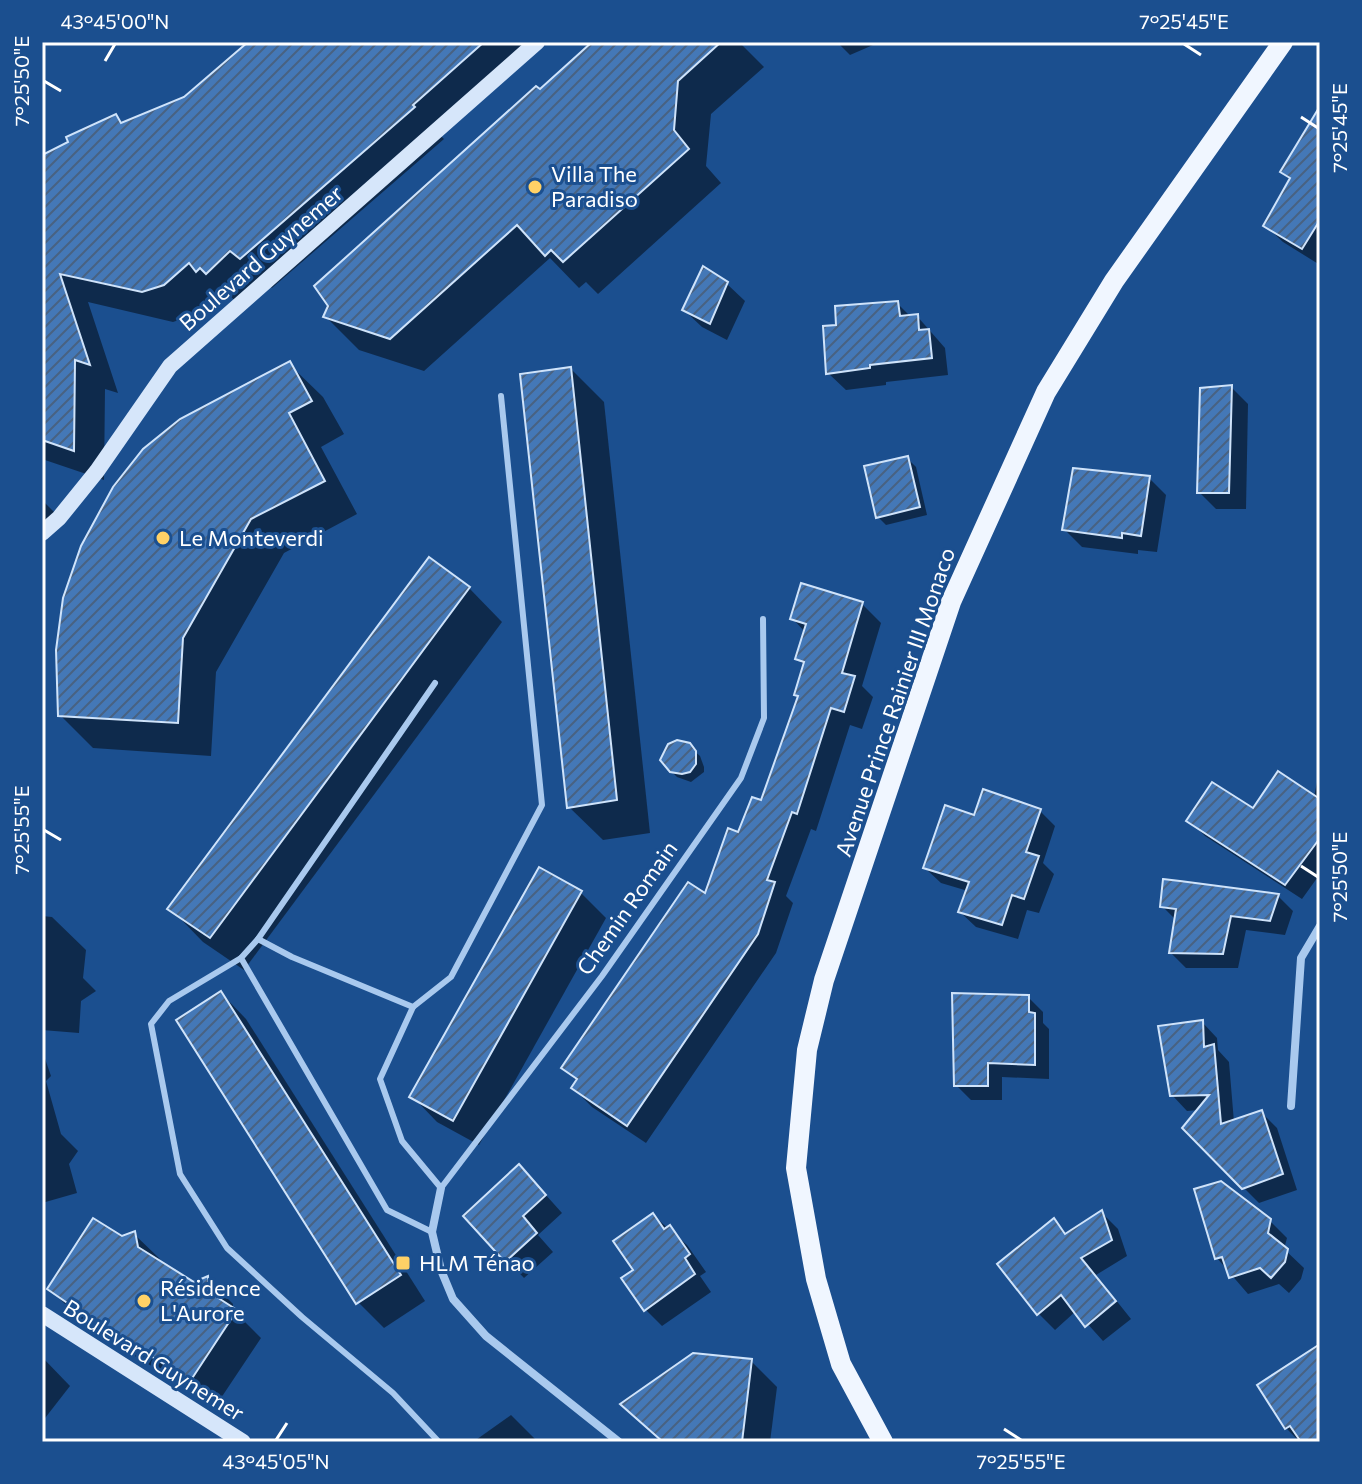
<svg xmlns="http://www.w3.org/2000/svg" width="1362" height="1484" font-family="Commissioner,sans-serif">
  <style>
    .shadow { fill: #0007 }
    .building { fill: url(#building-hatch); stroke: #cfe3fa; stroke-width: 2 }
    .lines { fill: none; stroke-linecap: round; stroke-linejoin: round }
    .service { stroke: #a9c9ee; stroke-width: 6 }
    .minor { stroke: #a9c9ee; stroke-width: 8 }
    .secondary { stroke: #d6e6fa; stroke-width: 16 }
    .primary { stroke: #f0f6ff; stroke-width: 20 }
    .ticks { fill: none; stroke: #fff; stroke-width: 3 }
    .poi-dot { fill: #ffd166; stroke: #1b4f8f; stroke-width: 3 }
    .labels { text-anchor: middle; stroke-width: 6; stroke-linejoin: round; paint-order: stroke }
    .poi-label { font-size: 22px; fill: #fff; stroke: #1b4f8f; text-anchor: start }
    .street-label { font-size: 22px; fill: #fff; stroke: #1b4f8f }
    .neatline { fill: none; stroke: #fff; stroke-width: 3 }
    .ticks-label { font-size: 20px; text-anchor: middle; fill: #fff }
  </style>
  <defs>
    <pattern id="building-hatch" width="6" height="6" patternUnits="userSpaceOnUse" patternTransform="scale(2)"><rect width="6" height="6" fill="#4478b7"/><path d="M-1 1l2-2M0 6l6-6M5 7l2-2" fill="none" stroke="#486282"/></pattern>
  </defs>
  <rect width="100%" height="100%" fill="#1b4f8f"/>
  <g class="shadow">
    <path d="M251,42H548L441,136L444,139L272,288L262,280L237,302L231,297L228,300L220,292L194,315L173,322L88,302L118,393L105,389L104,480L42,459V159L116,116L124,124L185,98Z"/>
    <path d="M590,42H739L764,67L711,114L706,166L721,183L598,294L586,282L579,288L550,258L424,371L359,350L325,316L540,91L593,44Z"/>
    <path d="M837,42H880L850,55Z"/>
    <path d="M1320,114V265L1283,242L1265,225L1291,181L1283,172Z"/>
    <path d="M727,284L745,301L727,340L702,327L684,310Z"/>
    <path d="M897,303L911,317L917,316L945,348L948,375L886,382V385L846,390L828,373L839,327Z"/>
    <path d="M289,364L323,397L344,434L321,447L357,514L284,553L216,672L211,756L93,748L60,715Z"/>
    <path d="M571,369L604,402L650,833L603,840L569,807Z"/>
    <path d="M1231,387L1248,404L1246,509H1216L1199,492Z"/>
    <path d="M908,459L916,467L927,515L886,525L878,517Z"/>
    <path d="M1149,478L1166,495L1157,552L1138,550V554L1082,547L1064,529Z"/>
    <path d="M42,500L56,514L42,534Z"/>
    <path d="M469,588L502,622L244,970L203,942L170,908Z"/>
    <path d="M862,604L881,623L862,686L873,697L862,729L850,725L816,831L811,829L786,896L793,903L776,953L646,1143L592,1107L573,1088L577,1081L564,1068L706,896L739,834L762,803L799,698L796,695L805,666L797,658L805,632L792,618Z"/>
    <path d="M691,748L700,756L704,767V772L691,782L677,777L668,768Z"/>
    <path d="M1320,767V874L1302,899L1205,836L1189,820L1254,811L1314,797Z"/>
    <path d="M1040,811L1055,826L1043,863L1054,874L1039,913L1027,910L1018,939L976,927L960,912L968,891L941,883L925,868L975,818Z"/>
    <path d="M580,892L606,918L479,1145L437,1122L412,1096Z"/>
    <path d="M1278,896L1293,911L1285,935L1246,930L1238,968H1186L1171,953L1176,920L1162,906Z"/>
    <path d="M42,916L52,917L86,950L83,978L96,991L81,1001L79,1033L42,1030Z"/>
    <path d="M221,993L246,1019L425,1301L384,1328L358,1302Z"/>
    <path d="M1028,997L1043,1012V1023L1049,1029V1079L1002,1077V1100H971L956,1085Z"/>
    <path d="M1202,1022L1217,1038L1218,1050L1229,1062L1234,1122L1261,1112L1277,1128L1297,1190L1259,1203L1184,1128L1199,1110L1187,1111L1172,1095Z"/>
    <path d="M42,1050L51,1076L46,1081L61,1134L78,1151L69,1164L77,1193L42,1203Z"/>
    <path d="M536,1184L562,1213L538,1235L553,1252L524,1278L466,1217Z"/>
    <path d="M1102,1213L1118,1229L1127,1256L1096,1275L1131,1319L1103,1341L1076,1311L1055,1330L1039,1314L1000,1264L1054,1221L1067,1235Z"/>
    <path d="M653,1215L687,1245L706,1272L700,1276L711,1292L662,1326L645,1309L636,1270Z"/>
    <path d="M1270,1221L1287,1238L1284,1249L1304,1268L1301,1279L1289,1293L1279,1284L1248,1294L1217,1258Z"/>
    <path d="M134,1234L160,1259L161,1264L193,1284L207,1278L233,1304V1310L261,1338L217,1404L136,1357L75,1314L49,1288L122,1238Z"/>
    <path d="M42,1357L70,1386L42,1422Z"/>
    <path d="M1320,1360V1442H1300L1286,1428Z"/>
    <path d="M751,1361L777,1387L770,1442H662L623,1404Z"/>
    <path d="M511,1415L538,1442H473Z"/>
  </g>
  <g class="building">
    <path d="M248,42H484L413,105L415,107L240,259L230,251L206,274L200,268L196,272L189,263L164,285L142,292L60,274L90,365L75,360L74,451L42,440V155L68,142L66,137L116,114L121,123L184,97Z"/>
    <path d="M592,42H721L678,81L674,130L689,149L563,262L551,250L545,256L517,225L390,339L323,317L328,306L314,286L536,86L540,89Z"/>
    <path d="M1320,106V220L1302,249L1263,226L1290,178L1280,172Z"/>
    <path d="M703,266L728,282L710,324L682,310Z"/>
    <path d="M898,301L900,316L918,314L919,330L929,329L932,358L870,365V368L826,374L823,326L836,325L835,306Z"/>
    <path d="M290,361L312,401L289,413L325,481L251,519L183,638L178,723L58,716L56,650L63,598L81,546L113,487L143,449L180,419Z"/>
    <path d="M571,367L617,800L567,808L520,374Z"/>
    <path d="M1232,385L1229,493H1197L1200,388Z"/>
    <path d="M908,456L920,507L876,518L864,466Z"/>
    <path d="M1073,468L1150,476L1141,536L1122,533V538L1062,530Z"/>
    <path d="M429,557L470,587L210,938L167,909Z"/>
    <path d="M801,583L863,602L842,673L855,676L844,712L831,708L797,814L792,812L767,880L775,882L758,934L627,1126L571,1088L577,1079L561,1068L688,882L705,893L728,828L738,832L752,797L761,800L798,696L794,695L804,662L795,659L806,624L790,619Z"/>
    <path d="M677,740L690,743L696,751V764L690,772L682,774L670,772L660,760L668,744Z"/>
    <path d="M1278,771L1320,799V838L1285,885L1186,821L1212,782L1253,808Z"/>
    <path d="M983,789L1041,809L1026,852L1039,856L1024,899L1012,895L1002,925L958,912L969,882L923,868L945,805L974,815Z"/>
    <path d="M539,867L582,891L453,1121L409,1097Z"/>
    <path d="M1163,879L1180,881L1279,894L1270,921L1231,916L1223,954L1169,953L1176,909L1160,907Z"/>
    <path d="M221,991L401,1275L356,1304L176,1020Z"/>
    <path d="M952,993L1029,995V1012L1035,1013V1065L988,1063V1086H954Z"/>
    <path d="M1203,1020L1204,1047L1214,1044L1221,1124L1262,1110L1283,1174L1242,1189L1182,1128L1209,1095L1170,1096L1158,1026Z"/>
    <path d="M519,1164L546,1195L523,1216L537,1233L505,1262L463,1216Z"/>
    <path d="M1221,1181L1271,1219L1268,1233L1288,1249L1285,1262L1271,1278L1260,1268L1229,1278L1222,1257L1215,1259L1194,1189Z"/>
    <path d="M1102,1210L1112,1240L1081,1258L1116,1301L1085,1327L1061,1295L1037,1315L997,1264L1054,1218L1065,1234Z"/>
    <path d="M653,1213L664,1229L670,1225L690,1254L685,1258L695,1274L644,1311L621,1278L633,1270L613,1241Z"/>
    <path d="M93,1218L122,1236L135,1231L138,1247L194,1282L208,1276L209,1292L237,1310L191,1380L108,1331L47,1289Z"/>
    <path d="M1320,1344V1442H1301L1290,1426L1285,1429L1257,1385Z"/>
    <path d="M693,1353L752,1359L742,1442H663L620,1404Z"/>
  </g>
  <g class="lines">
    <g class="service">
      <path d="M258,939L292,957L413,1007L451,977L542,805L501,396"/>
      <path d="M241,958L169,1001L151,1024L180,1174L227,1248L302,1317L393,1393L439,1442"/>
      <path d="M413,1007L380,1079L402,1141L441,1188L602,976L741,778L764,718L763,619"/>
      <path d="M432,1232L387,1210L241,958L258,939L435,683"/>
    </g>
    <g class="minor">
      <path d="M1291,1106L1301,958L1320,926"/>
      <path d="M441,1188L432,1232L441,1270L453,1299L486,1336L619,1442"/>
    </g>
    <g class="secondary">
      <path d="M42,533L59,518L97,471L170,366L537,42"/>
      <path d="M42,1314L243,1442"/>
    </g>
    <path class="primary" d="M883,1442L841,1364L816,1279L796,1168L807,1050L824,980L951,602L1046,392L1114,281L1283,42"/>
  </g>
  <path class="ticks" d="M1184,44L1201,55M105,61L115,44M44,81L61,91M1301,117L1318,128M44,830L61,840M1301,866L1318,877M1004,1429L1021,1440M276,1440L287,1423"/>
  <g class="poi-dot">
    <circle cx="535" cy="187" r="8"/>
    <circle cx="163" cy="538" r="8"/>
    <rect x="395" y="1255" width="16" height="16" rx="4"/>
    <circle cx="144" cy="1301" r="8"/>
  </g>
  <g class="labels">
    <g class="poi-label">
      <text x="551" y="182">Villa The<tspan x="551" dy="25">Paradiso</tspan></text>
      <text x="179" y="546">Le Monteverdi</text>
      <text x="419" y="1271">HLM Ténao</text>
      <text x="160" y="1296">Résidence<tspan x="160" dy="25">L'Aurore</tspan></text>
    </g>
    <g class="street-label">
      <text transform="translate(261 258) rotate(-41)" y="8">Boulevard Guynemer</text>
      <text transform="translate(895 702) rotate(-71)" y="8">Avenue Prince Rainier III Monaco</text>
      <text transform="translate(627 908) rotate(-55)" y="8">Chemin Romain</text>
      <text transform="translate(154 1360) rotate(32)" y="8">Boulevard Guynemer</text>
    </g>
  </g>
  <rect width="1362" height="1484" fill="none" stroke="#1b4f8f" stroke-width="88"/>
  <rect x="44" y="44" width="1274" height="1396" class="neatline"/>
  <g class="ticks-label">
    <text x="115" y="29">43°45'00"N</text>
    <text x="1184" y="29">7°25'45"E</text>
    <text transform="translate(22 81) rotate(-90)" y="7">7°25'50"E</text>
    <text transform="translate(1340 128) rotate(-90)" y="7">7°25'45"E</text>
    <text transform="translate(22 830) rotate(-90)" y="7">7°25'55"E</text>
    <text transform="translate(1340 877) rotate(-90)" y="7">7°25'50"E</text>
    <text x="276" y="1469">43°45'05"N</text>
    <text x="1021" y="1469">7°25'55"E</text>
  </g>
</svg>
